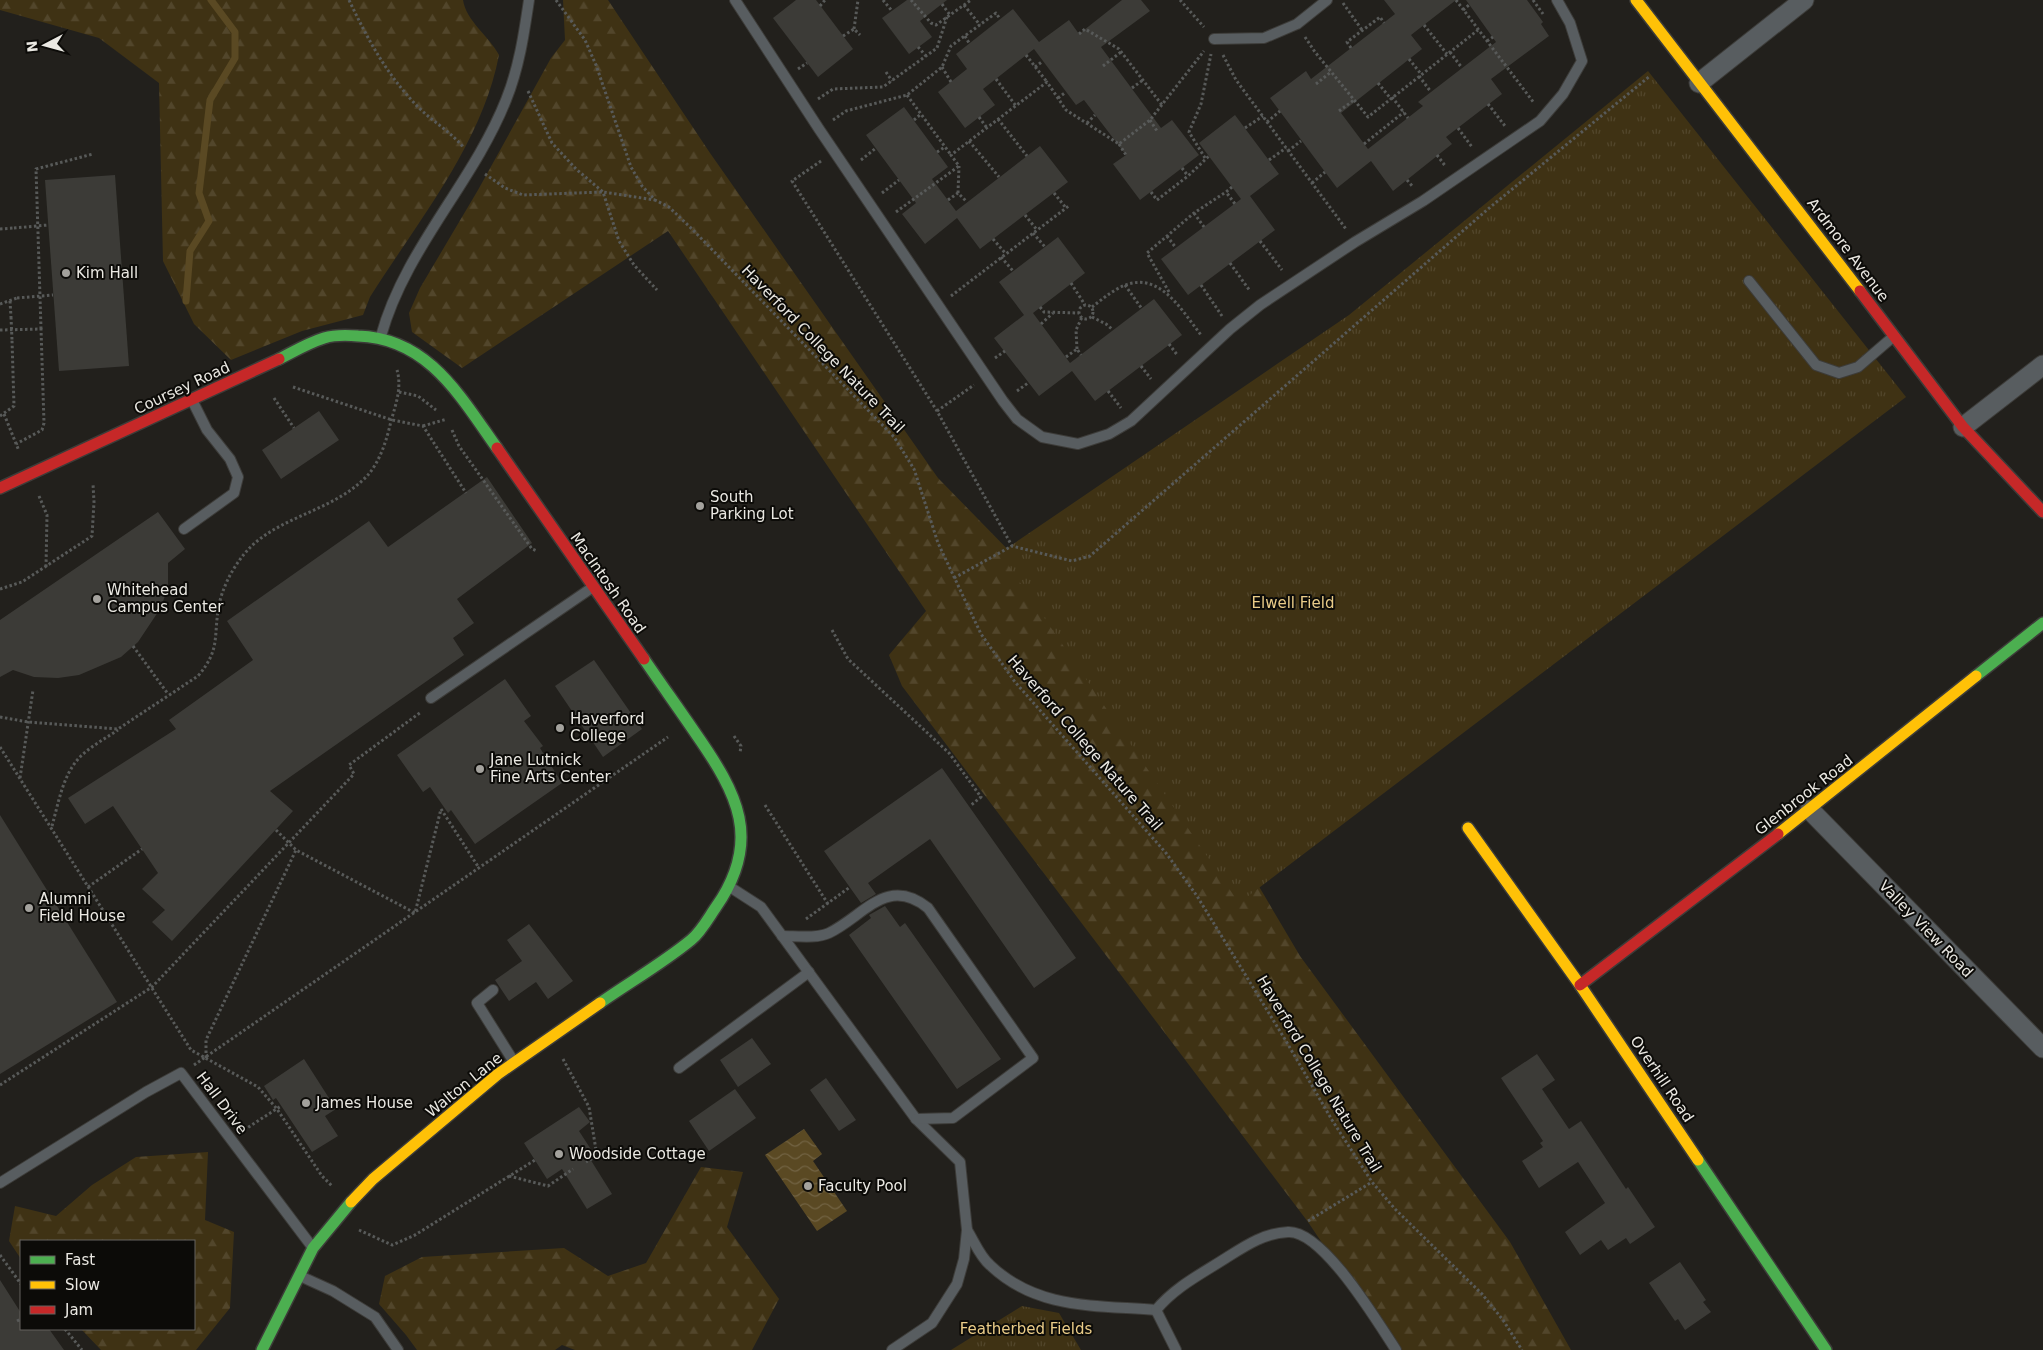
<svg xmlns="http://www.w3.org/2000/svg" width="2043" height="1350" font-family="'DejaVu Sans',sans-serif">
  <style>
    .forest { fill: url(#forest-firs) }
    .park { fill: url(#park-tufts) }
    .water { fill: url(#water-waves) }
    .lines { fill: none; stroke-linecap: round; stroke-linejoin: round }
    .stream { stroke: #5a4923; stroke-width: 7 }
    .building { fill: #3c3b37 }
    .lane-casing { stroke: #3d3c39; stroke-width: 12 }
    .street-casing { stroke: #3d3c39; stroke-width: 21 }
    .fast-casing { stroke: #3d3c39; stroke-width: 14 }
    .slow-casing { stroke: #3d3c39; stroke-width: 14 }
    .jam-casing { stroke: #3d3c39; stroke-width: 14 }
    .path { stroke: #585a59; stroke-width: 3; stroke-dasharray: 2.5 2.5; stroke-linecap: butt }
    .lane { stroke: #585d60; stroke-width: 10 }
    .street { stroke: #585d60; stroke-width: 19 }
    .fast { stroke: #4caf50; stroke-width: 11 }
    .slow { stroke: #ffc107; stroke-width: 11 }
    .jam { stroke: #c62828; stroke-width: 11 }
    .path-bridge { stroke: #585a59; stroke-width: 3; stroke-dasharray: 2.5 2.5; stroke-linecap: butt }
    .poi-dot { fill: #a4a29d; stroke: #0c0b08; stroke-width: 2 }
    .labels { text-anchor: middle; stroke-width: 4; stroke-linejoin: round; paint-order: stroke }
    .street-label { font-size: 15px; fill: #eae8e2; stroke: #0c0b08 }
    .poi-label { font-size: 15px; fill: #eae8e2; stroke: #0c0b08; text-anchor: start }
    .park-label { font-size: 15px; fill: #eacc88; stroke: #0c0b08 }
  </style>
  <defs>
    <pattern id="forest-firs" width="22" height="20" patternUnits="userSpaceOnUse" patternTransform="scale(1.25)"><rect width="22" height="20" fill="#3f3214"/><path d="M5 1l3.5 6h-7zM16 11l3.5 6h-7z" fill="#52462b"/></pattern>
    <pattern id="park-tufts" width="24" height="20" patternUnits="userSpaceOnUse" patternTransform="scale(1.25)"><rect width="24" height="20" fill="#3f3214"/><path d="M3 7l-1-3M5 7V3M7 7l1-3M15 17l-1-3M17 17v-4M19 17l1-3" fill="none" stroke="#52462b"/></pattern>
    <pattern id="water-waves" width="16" height="10" patternUnits="userSpaceOnUse" patternTransform="scale(1.25)"><rect width="16" height="10" fill="#5a4923"/><path d="M0 5q4-4 8 0t8 0" fill="none" stroke="#726343"/></pattern>
  </defs>
  <rect width="100%" height="100%" fill="#22201c"/>
  <g class="forest">
    <path d="M0,0H463C466,21 489,36 499,55C482,144 418,221 370,297L363,315L302,331L231,360L194,324L163,261L159,83L99,38L0,10Z"/>
    <path d="M563,0H608L710,153L938,478L1140,685L1300,956L1510,1242L1571,1350H1394L1308,1222L902,686L889,655L926,611L668,231L462,368L412,332L409,313L420,288L478,190L551,58L565,40Z"/>
    <path d="M208,1152L205,1220L234,1232L230,1308L196,1350H101L81,1329H194V1241H21V1259L9,1241L15,1206L56,1216L92,1185L136,1157Z"/>
    <path d="M701,1167L743,1172L727,1227L779,1299L752,1350H575L562,1345L555,1350H417L406,1335L379,1304L385,1276L422,1257L564,1248L608,1276L646,1263Z"/>
  </g>
  <g class="park">
    <path d="M1648,71L1906,397L1239,903L1000,553L1349,315Z"/>
    <path d="M1022,1306L1059,1313L1081,1350H951Z"/>
  </g>
  <path class="water" d="M804,1129L822,1154L813,1161L847,1211L817,1231L765,1155Z"/>
  <g class="lines">
    <path class="stream" d="M186,301L190,251L209,221L199,193L210,100L235,58V32L211,0"/>
  </g>
  <g class="building">
    <path d="M796,0H816L853,49L818,77L773,18Z"/>
    <path d="M907,0H947L920,21L932,37L909,54L882,18Z"/>
    <path d="M1122,0H1141L1150,11L1101,47L1161,128L1172,120L1199,155L1140,200L1113,164L1126,155L1084,100L1076,105L1034,49L983,89L995,105L965,128L938,92L967,69L956,54L1013,9L1039,42L1069,20L1079,34Z"/>
    <path d="M1384,0H1456L1411,35L1422,49L1341,113L1368,149L1423,106L1418,102L1496,42L1466,0H1527L1543,22L1541,24L1549,36L1491,79L1502,94L1446,137L1452,144L1393,191L1371,161L1337,188L1270,98L1306,71L1311,79L1395,14Z"/>
    <path d="M904,107L948,167L932,179L956,211L1040,146L1068,182L980,249L957,218L925,244L902,214L916,203L866,135Z"/>
    <path d="M1235,115L1279,174L1250,196L1275,230L1188,295L1161,259L1241,199L1199,143Z"/>
    <path d="M115,175L129,366L59,371L45,180Z"/>
    <path d="M1058,237L1085,273L1033,313L1070,363L1154,299L1182,335L1095,401L1072,371L1039,396L994,338L1024,315L999,282Z"/>
    <path d="M319,411L339,440L281,479L262,450Z"/>
    <path d="M487,477L532,543L457,599L474,623L453,638L464,655L270,791L293,811L172,941L152,922L165,910L142,889L158,873L113,806L85,824L68,798L176,729L169,720L253,660L227,621L369,521L388,547Z"/>
    <path d="M158,512L185,549L168,563V588L160,609L138,642L121,657L79,675L58,678L34,677L13,670L0,677V620Z"/>
    <path d="M594,660L642,729L603,757L555,686Z"/>
    <path d="M505,679L531,716L524,721L543,746L540,748L562,783L475,844L451,810L448,813L430,787L423,792L397,755Z"/>
    <path d="M942,768L1076,958L1034,988L930,839L868,883L876,894L861,903L824,851Z"/>
    <path d="M0,815L117,1002L0,1074Z"/>
    <path d="M885,906L900,927L905,923L1001,1059L957,1089L849,935L871,918L869,915Z"/>
    <path d="M529,924L573,981L548,999L536,982L509,1001L495,980L522,961L507,940Z"/>
    <path d="M752,1038L771,1064L738,1087L720,1060Z"/>
    <path d="M1537,1054L1555,1080L1542,1089L1569,1129L1581,1121L1626,1189L1628,1187L1655,1227L1630,1244L1626,1238L1608,1250L1601,1240L1580,1255L1565,1232L1605,1203L1578,1162L1539,1188L1522,1161L1543,1147L1540,1143L1543,1141L1501,1078Z"/>
    <path d="M304,1059L336,1109L325,1116L338,1136L312,1152L276,1098L273,1100L264,1086Z"/>
    <path d="M826,1078L856,1120L839,1131L810,1090Z"/>
    <path d="M735,1089L756,1118L709,1151L689,1121Z"/>
    <path d="M579,1107L590,1122L579,1131L592,1151L587,1154L612,1194L587,1209L562,1169L547,1179L524,1143Z"/>
    <path d="M1680,1262L1706,1300L1703,1302L1711,1312L1685,1330L1678,1319L1675,1321L1649,1283Z"/>
    <path d="M0,1280L21,1313V1329H49L64,1350H0Z"/>
  </g>
  <g class="lines">
    <defs>
      <g id="lane">
        <path d="M735,0L819,129L1003,401L1017,419L1042,437L1078,444L1109,434L1131,421L1230,329L1260,305L1355,242L1423,201L1540,121L1563,94L1582,61L1570,23L1557,0"/>
        <path d="M1214,39L1264,38L1297,24L1327,0"/>
        <path d="M1749,281L1816,365L1839,373L1858,367L1894,336"/>
        <path d="M381,336C405,249 473,183 506,100C519,68 524,34 529,0"/>
        <path d="M184,529L234,493L238,477L230,459L207,430L192,400"/>
        <path d="M431,698L593,587"/>
        <path d="M730,887L761,907L916,1119L960,1162L967,1230L964,1259L957,1284L932,1323L892,1350"/>
        <path d="M782,936C796,936 817,939 829,933C864,916 887,875 928,908L1033,1058L953,1118L916,1119"/>
        <path d="M493,990L477,1003L514,1062"/>
        <path d="M679,1068L809,972"/>
        <path d="M0,1183L146,1092L181,1073L313,1248"/>
        <path d="M967,1230C974,1241 980,1257 990,1265C1037,1310 1096,1305 1156,1310"/>
        <path d="M300,1276L333,1291L375,1317L398,1350"/>
        <path d="M1156,1310C1175,1287 1201,1274 1226,1258C1245,1246 1264,1233 1288,1232C1323,1230 1378,1323 1396,1350"/>
        <path d="M1156,1310L1176,1350"/>
      </g>
      <g id="street">
        <path d="M1699,83L1804,0"/>
        <path d="M1963,427L2043,365"/>
        <path d="M1810,810L2043,1048"/>
      </g>
      <g id="fast">
        <path d="M279,359C293,352 308,343 324,338C334,335 347,335 358,336C428,338 460,396 497,448"/>
        <path d="M1976,676L2043,623"/>
        <path d="M600,1003C630,982 663,963 691,940C701,932 709,917 716,907C763,840 737,793 696,734C679,709 661,684 644,659"/>
        <path d="M1698,1160L1826,1350"/>
        <path d="M262,1350L313,1248L351,1202"/>
      </g>
      <g id="slow">
        <path d="M1636,0L1860,291"/>
        <path d="M1468,828L1580,985L1698,1160"/>
        <path d="M1778,834L1976,676"/>
        <path d="M351,1202L373,1179L498,1074L600,1003"/>
      </g>
      <g id="jam">
        <path d="M1860,291L1963,427L2043,512"/>
        <path d="M497,448L644,659"/>
        <path d="M0,488L279,359"/>
        <path d="M1580,985L1778,834"/>
      </g>
    </defs>
    <use href="#lane" class="lane-casing"/>
    <use href="#street" class="street-casing"/>
    <use href="#fast" class="fast-casing"/>
    <use href="#slow" class="slow-casing"/>
    <use href="#jam" class="jam-casing"/>
    <g class="path">
      <path d="M349,0C368,40 387,75 418,107C432,121 451,132 464,148"/>
      <path d="M556,0L585,40L596,65L631,167L642,186L655,200L669,207L693,230L894,437L914,469L938,543L981,634L1015,682L1166,853L1197,896L1286,1041L1332,1120L1372,1182L1395,1209L1482,1294L1503,1320L1522,1350"/>
      <path d="M883,0L892,11"/>
      <path d="M911,0L931,23L936,25L971,0"/>
      <path d="M1180,0L1204,27"/>
      <path d="M1456,0L1534,103"/>
      <path d="M1533,0L1543,14"/>
      <path d="M1343,3L1362,30"/>
      <path d="M942,4L950,15"/>
      <path d="M964,5L980,25"/>
      <path d="M820,6L825,0"/>
      <path d="M1463,10L1469,5"/>
      <path d="M1424,25L1447,54"/>
      <path d="M854,29L858,0"/>
      <path d="M1079,34L1085,29L1119,49L1162,105"/>
      <path d="M843,36L854,29L860,35"/>
      <path d="M965,36L969,43"/>
      <path d="M1305,37L1315,52L1368,117L1478,30"/>
      <path d="M1487,41L1493,37"/>
      <path d="M918,47L926,56"/>
      <path d="M1351,48L1347,42L1380,17L1384,23"/>
      <path d="M1450,52L1462,68"/>
      <path d="M1026,55L1047,82"/>
      <path d="M1223,55L1236,80L1346,229"/>
      <path d="M1409,59L1421,74"/>
      <path d="M1103,66L1121,52"/>
      <path d="M942,67L951,82"/>
      <path d="M1035,67L1043,61"/>
      <path d="M798,69L807,63"/>
      <path d="M886,72L892,81"/>
      <path d="M1419,76L1431,92"/>
      <path d="M996,79L1016,106"/>
      <path d="M1378,83L1391,99"/>
      <path d="M1316,84L1331,72"/>
      <path d="M1132,88L1143,80"/>
      <path d="M528,91L552,143L576,169L603,192L619,241L634,265L657,290"/>
      <path d="M907,95L951,155"/>
      <path d="M1392,97L1408,118"/>
      <path d="M1058,98L1066,92"/>
      <path d="M818,99L833,89L883,87L937,48L947,17"/>
      <path d="M1488,104L1505,126"/>
      <path d="M1339,111L1354,100"/>
      <path d="M979,117L987,128"/>
      <path d="M998,119L1027,156"/>
      <path d="M833,120L846,111L907,95L942,67L951,46L996,13L1000,19"/>
      <path d="M914,120L921,114"/>
      <path d="M1150,120L1157,131"/>
      <path d="M1267,122L1280,111"/>
      <path d="M1087,123L1095,115"/>
      <path d="M1245,128L1263,116"/>
      <path d="M1458,128L1472,147"/>
      <path d="M969,141L999,177"/>
      <path d="M1119,144L1126,155"/>
      <path d="M1364,144L1404,112"/>
      <path d="M1288,151L1301,141"/>
      <path d="M937,152L945,147"/>
      <path d="M1437,155L1446,167"/>
      <path d="M1205,158L1189,132L1201,104L1211,54"/>
      <path d="M861,160L876,148"/>
      <path d="M1269,160L1286,148"/>
      <path d="M821,161L792,181L937,411L1012,546"/>
      <path d="M1182,168L1188,176"/>
      <path d="M485,174L505,188L523,195L603,192L655,200"/>
      <path d="M1407,180L1413,187"/>
      <path d="M1312,183L1325,172"/>
      <path d="M1232,187L1226,192L1235,204"/>
      <path d="M1151,192L1157,200L1188,176L1209,156"/>
      <path d="M882,193L899,180"/>
      <path d="M958,193L959,166"/>
      <path d="M1054,193L1066,208"/>
      <path d="M948,200L958,193L967,202"/>
      <path d="M896,212L959,166L951,155L1047,82L1066,110L1119,144L1150,120L1204,51"/>
      <path d="M1194,213L1204,227"/>
      <path d="M1025,215L1037,230"/>
      <path d="M0,229L14,228"/>
      <path d="M1033,233L1045,247"/>
      <path d="M1167,236L1176,248"/>
      <path d="M993,239L1006,254"/>
      <path d="M1260,241L1282,270"/>
      <path d="M1001,257L1013,271"/>
      <path d="M1230,263L1250,291"/>
      <path d="M1071,283L1085,305"/>
      <path d="M1125,285L1142,309"/>
      <path d="M1201,285L1222,316"/>
      <path d="M1169,292L1147,253L1194,213L1226,192"/>
      <path d="M951,296L1070,205"/>
      <path d="M10,301L11,317"/>
      <path d="M0,304L17,298"/>
      <circle cx="1086" cy="312" r="7"/>
      <path d="M1040,307L1044,312L1079,313"/>
      <path d="M1092,307C1100,301 1108,294 1117,289C1157,266 1180,308 1201,335"/>
      <path d="M1092,317L1106,324L1113,330"/>
      <path d="M1041,324L1053,313"/>
      <path d="M41,329L36,169L93,154"/>
      <path d="M0,330L41,329L44,423L42,430L16,444"/>
      <path d="M1169,344L1178,356"/>
      <path d="M1077,349L1076,330L1082,317"/>
      <path d="M1066,357L1077,349L1081,355"/>
      <path d="M995,358L1005,351"/>
      <path d="M1141,366L1151,379"/>
      <path d="M293,387L392,420L423,426L466,493"/>
      <path d="M1017,391L1028,383"/>
      <path d="M1108,391L1121,408"/>
      <path d="M399,392L418,396L436,410"/>
      <path d="M274,398L294,428"/>
      <path d="M937,411L974,385"/>
      <path d="M4,414L19,451"/>
      <path d="M0,416L14,406L12,340"/>
      <path d="M423,426L447,419"/>
      <path d="M452,430L459,446L532,549L537,551"/>
      <path d="M39,496L47,515L46,567"/>
      <path d="M954,578L1012,546L1072,561L1090,556L1488,209L1650,76"/>
      <path d="M0,589L22,582L92,536L94,502L93,484"/>
      <path d="M832,630L848,659L949,753L981,797L970,806"/>
      <path d="M133,646L168,694"/>
      <path d="M0,717L28,722L118,729L198,676C221,649 213,637 219,605C222,590 230,573 239,561C269,516 330,515 367,476C380,462 387,439 391,421C396,404 402,387 397,370"/>
      <path d="M734,736L741,746L740,753"/>
      <path d="M0,747L191,1050L258,1087L277,1109L322,1176L332,1186"/>
      <path d="M20,778L33,690"/>
      <path d="M765,805L828,904"/>
      <path d="M441,809L479,868"/>
      <path d="M52,826C59,801 63,773 82,755C93,745 106,738 118,730"/>
      <path d="M276,830L296,850L415,913L441,809"/>
      <path d="M88,887L142,849"/>
      <path d="M806,919L850,887"/>
      <path d="M206,1058V1040L296,850"/>
      <path d="M563,1059L589,1107L597,1156L586,1162"/>
      <path d="M194,1065L668,737"/>
      <path d="M0,1085L152,987L354,774L349,765L421,712"/>
      <path d="M244,1130L281,1106"/>
      <path d="M509,1176L548,1186L573,1169"/>
      <path d="M1308,1221L1372,1182"/>
      <path d="M359,1230L392,1245L415,1235L535,1160"/>
      <path d="M0,1255L21,1284"/>
      <path d="M17,1321L21,1319"/>
      <path d="M65,1329L82,1350"/>
    </g>
    <use href="#lane" class="lane"/>
    <use href="#street" class="street"/>
    <use href="#fast" class="fast"/>
    <use href="#slow" class="slow"/>
    <use href="#jam" class="jam"/>
    <g class="path-bridge">
      <path d="M14,228L48,225"/>
      <path d="M17,298L53,295"/>
      <path d="M11,317L12,340"/>
    </g>
  </g>
  <g class="poi-dot">
    <circle cx="66" cy="273" r="5"/>
    <circle cx="700" cy="506" r="5"/>
    <circle cx="97" cy="599" r="5"/>
    <circle cx="560" cy="728" r="5"/>
    <circle cx="480" cy="769" r="5"/>
    <circle cx="29" cy="908" r="5"/>
    <circle cx="306" cy="1103" r="5"/>
    <circle cx="559" cy="1154" r="5"/>
    <circle cx="808" cy="1186" r="5"/>
  </g>
  <g class="labels">
    <g class="street-label">
      <text transform="translate(1848 250) rotate(53)" y="5">Ardmore Avenue</text>
      <text transform="translate(823 349) rotate(46)" y="5">Haverford College Nature Trail</text>
      <text transform="translate(182 388) rotate(-25)" y="5">Coursey Road</text>
      <text transform="translate(608 583) rotate(55)" y="5">MacIntosh Road</text>
      <text transform="translate(1085 743) rotate(49)" y="5">Haverford College Nature Trail</text>
      <text transform="translate(1804 795) rotate(-38)" y="5">Glenbrook Road</text>
      <text transform="translate(1926 929) rotate(46)" y="5">Valley View Road</text>
      <text transform="translate(1319 1074) rotate(59)" y="5">Haverford College Nature Trail</text>
      <text transform="translate(1662 1079) rotate(56)" y="5">Overhill Road</text>
      <text transform="translate(464 1085) rotate(-39)" y="5">Walton Lane</text>
      <text transform="translate(222 1103) rotate(53)" y="5">Hall Drive</text>
    </g>
    <g class="poi-label">
      <text x="76" y="278">Kim Hall</text>
      <text x="710" y="502">South<tspan x="710" dy="17">Parking Lot</tspan></text>
      <text x="107" y="595">Whitehead<tspan x="107" dy="17">Campus Center</tspan></text>
      <text x="570" y="724">Haverford<tspan x="570" dy="17">College</tspan></text>
      <text x="490" y="765">Jane Lutnick<tspan x="490" dy="17">Fine Arts Center</tspan></text>
      <text x="39" y="904">Alumni<tspan x="39" dy="17">Field House</tspan></text>
      <text x="316" y="1108">James House</text>
      <text x="569" y="1159">Woodside Cottage</text>
      <text x="818" y="1191">Faculty Pool</text>
    </g>
    <g class="park-label">
      <text x="1293" y="608">Elwell Field</text>
      <text x="1026" y="1334">Featherbed Fields</text>
    </g>
  </g>
  <rect x="20" y="1240" width="175" height="90" fill="#0c0b08" stroke="#65635f"/>
  <rect x="30" y="1256" width="25" height="8" fill="#4caf50" stroke="#65635f"/>
  <text x="65" y="1265" font-size="15" fill="#eae8e2">Fast</text>
  <rect x="30" y="1281" width="25" height="8" fill="#ffc107" stroke="#65635f"/>
  <text x="65" y="1290" font-size="15" fill="#eae8e2">Slow</text>
  <rect x="30" y="1306" width="25" height="8" fill="#c62828" stroke="#65635f"/>
  <text x="65" y="1315" font-size="15" fill="#eae8e2">Jam</text>
  <g transform="translate(45 45) rotate(264)" stroke="#0c0b08" stroke-width="4" paint-order="stroke">
  <path d="M0-4L9 19L0 12L-9 19Z" fill="#eae8e2"/>
  <text y="-8" font-size="14" font-weight="bold" text-anchor="middle" fill="#eae8e2">N</text>
  </g>
</svg>
